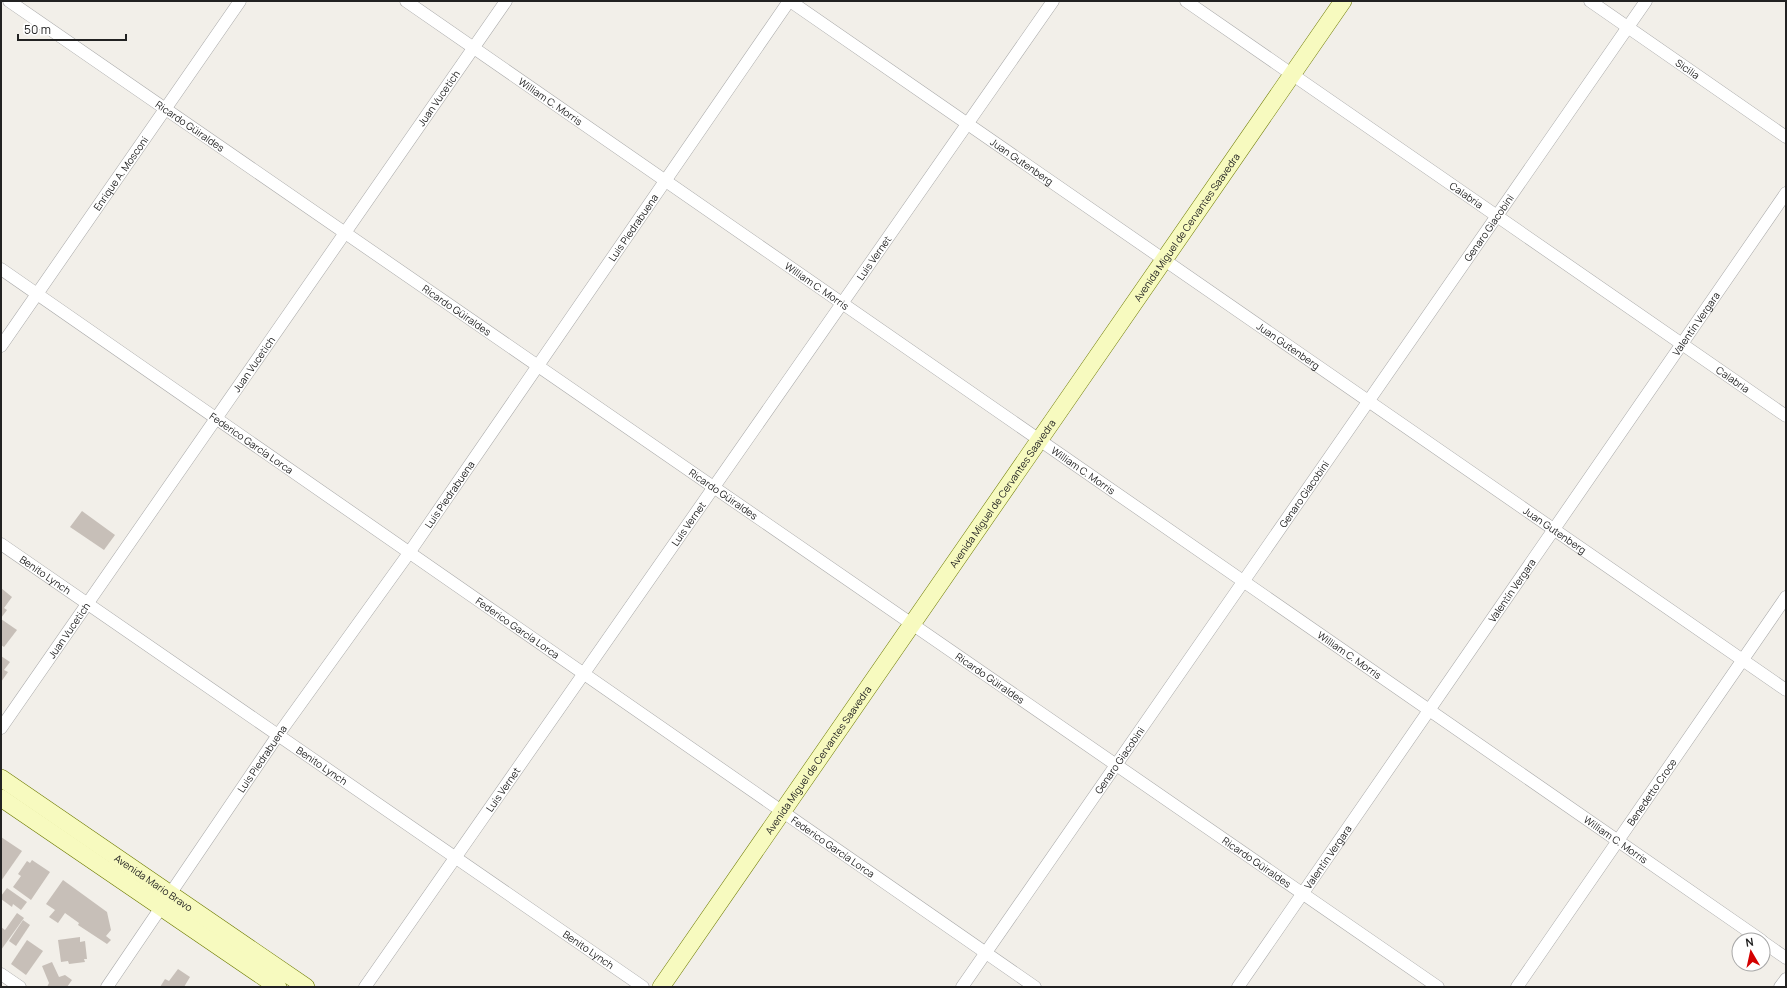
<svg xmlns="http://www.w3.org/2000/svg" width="1787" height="988" font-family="Manrope,sans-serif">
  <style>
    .building { fill: #c7bfb8 }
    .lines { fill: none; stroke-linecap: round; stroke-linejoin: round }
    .street-casing { stroke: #a9a9a9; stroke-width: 13 }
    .secondary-casing { stroke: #707d05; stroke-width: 18 }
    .street { stroke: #fff; stroke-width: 12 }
    .secondary { stroke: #f7fabf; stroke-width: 17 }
    .labels { text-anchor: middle; stroke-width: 4; stroke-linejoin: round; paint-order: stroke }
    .street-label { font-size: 10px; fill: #222; stroke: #fff }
  </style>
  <rect width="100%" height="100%" fill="#f2efe9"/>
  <g class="building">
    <path d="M82,511L115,535L104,550L70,527Z"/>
    <path d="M1,588L12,597L4,608L7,610L1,618Z"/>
    <path d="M1,619L17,630L4,647L1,645Z"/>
    <path d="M1,656L10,662L4,670L8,672L1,682Z"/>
    <path d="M1,837L22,851L1,881Z"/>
    <path d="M32,860L50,872L31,900L13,887L21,876L18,874L27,861L30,863Z"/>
    <path d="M63,880L107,912L111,930L106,936L111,940L107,944L78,925L79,923L65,913L58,923L49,917L55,910L46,904Z"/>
    <path d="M7,888L27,902L21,910L13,904L12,907L1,899V896Z"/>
    <path d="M17,913L24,918L1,950V927L5,930Z"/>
    <path d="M23,920L30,925L16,946L9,941Z"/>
    <path d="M80,937V942L85,941L87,959H84L85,962L69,964L68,961L61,962L58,940Z"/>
    <path d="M27,940L43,951L26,975L11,964Z"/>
    <path d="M52,962L59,977L65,975L72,980L67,987H47L49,983L42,966Z"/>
    <path d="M178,969L190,977L184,987H160L165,979L169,981Z"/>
  </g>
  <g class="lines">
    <defs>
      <g id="street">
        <path id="s1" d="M9,1L1438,987"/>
        <path id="s2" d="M406,1L1761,940"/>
        <path id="s3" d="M790,1L1786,690"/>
        <path id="s4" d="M1186,1L1786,416"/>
        <path id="s5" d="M1590,1L1786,137"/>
        <path id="s6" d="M1,269L1035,987"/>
        <path id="s7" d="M1,346L240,1"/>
        <path id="s8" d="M1,544L643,987"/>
        <path id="s9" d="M1,728L506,1"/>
        <path d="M1763,942L1786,958"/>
        <path d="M1,974L20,987"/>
        <path id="s10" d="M107,987L278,735L409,553L789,1"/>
        <path id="s11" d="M365,987L1053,1"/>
        <path id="s12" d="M962,987L1646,1"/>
        <path id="s13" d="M1238,987L1786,193"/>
        <path id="s14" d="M1517,987L1786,597"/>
        <path d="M1780,987L1786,979"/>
      </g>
      <g id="secondary">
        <path id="s15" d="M1,778L306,987"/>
        <path d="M1,798L278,987"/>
        <path id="s16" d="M661,987L1343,1"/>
      </g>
    </defs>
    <use href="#street" class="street-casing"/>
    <use href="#secondary" class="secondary-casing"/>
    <use href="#street" class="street"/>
    <use href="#secondary" class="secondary"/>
  </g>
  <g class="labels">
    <g class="street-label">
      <text dy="4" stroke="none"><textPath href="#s5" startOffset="119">Sicilia</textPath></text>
      <text dy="4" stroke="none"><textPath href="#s9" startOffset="767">Juan Vucetich</textPath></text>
      <text dy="4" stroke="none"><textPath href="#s2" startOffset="176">William C. Morris</textPath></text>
      <text dy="4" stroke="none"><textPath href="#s1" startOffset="220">Ricardo Güiraldes</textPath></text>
      <text dy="4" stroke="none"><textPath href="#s3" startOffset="282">Juan Gutenberg</textPath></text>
      <text dy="4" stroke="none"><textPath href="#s7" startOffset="210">Enrique A. Mosconi</textPath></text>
      <text dy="4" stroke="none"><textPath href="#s4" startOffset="341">Calabria</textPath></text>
      <text dy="4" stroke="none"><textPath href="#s10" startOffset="924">Luis Piedrabuena</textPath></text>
      <text dy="4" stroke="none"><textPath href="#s16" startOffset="924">Avenida Miguel de Cervantes Saavedra</textPath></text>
      <text dy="4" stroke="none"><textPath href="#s12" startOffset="924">Genaro Giacobini</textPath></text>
      <text dy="4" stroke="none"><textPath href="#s11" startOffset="889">Luis Vernet</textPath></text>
      <text dy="4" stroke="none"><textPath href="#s2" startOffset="500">William C. Morris</textPath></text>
      <text dy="4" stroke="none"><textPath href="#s1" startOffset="544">Ricardo Güiraldes</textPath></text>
      <text dy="4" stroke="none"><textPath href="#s13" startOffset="806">Valentín Vergara</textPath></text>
      <text dy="4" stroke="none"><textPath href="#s3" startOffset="606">Juan Gutenberg</textPath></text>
      <text dy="4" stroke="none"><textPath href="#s9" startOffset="443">Juan Vucetich</textPath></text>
      <text dy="4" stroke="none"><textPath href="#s4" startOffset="665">Calabria</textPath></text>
      <text dy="4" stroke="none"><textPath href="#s6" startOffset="305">Federico García Lorca</textPath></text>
      <text dy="4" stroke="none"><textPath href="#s2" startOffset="824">William C. Morris</textPath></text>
      <text dy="4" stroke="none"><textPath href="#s1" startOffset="868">Ricardo Güiraldes</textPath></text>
      <text dy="4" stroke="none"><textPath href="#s16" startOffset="600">Avenida Miguel de Cervantes Saavedra</textPath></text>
      <text dy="4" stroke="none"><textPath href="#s12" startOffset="600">Genaro Giacobini</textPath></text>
      <text dy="4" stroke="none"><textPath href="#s10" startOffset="600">Luis Piedrabuena</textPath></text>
      <text dy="4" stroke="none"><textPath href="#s11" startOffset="565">Luis Vernet</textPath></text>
      <text dy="4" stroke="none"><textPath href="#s3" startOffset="930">Juan Gutenberg</textPath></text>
      <text dy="4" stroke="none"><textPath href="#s8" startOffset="54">Benito Lynch</textPath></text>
      <text dy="4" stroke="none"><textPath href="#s13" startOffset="482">Valentín Vergara</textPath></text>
      <text dy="4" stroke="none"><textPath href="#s6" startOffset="629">Federico García Lorca</textPath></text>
      <text dy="4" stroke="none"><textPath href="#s9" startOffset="119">Juan Vucetich</textPath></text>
      <text dy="4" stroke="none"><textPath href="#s2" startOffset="1148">William C. Morris</textPath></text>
      <text dy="4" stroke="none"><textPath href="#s1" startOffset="1192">Ricardo Güiraldes</textPath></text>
      <text dy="4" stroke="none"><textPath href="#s10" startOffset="276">Luis Piedrabuena</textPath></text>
      <text dy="4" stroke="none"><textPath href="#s16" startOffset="276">Avenida Miguel de Cervantes Saavedra</textPath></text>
      <text dy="4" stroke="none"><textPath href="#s12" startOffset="276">Genaro Giacobini</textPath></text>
      <text dy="4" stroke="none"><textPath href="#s8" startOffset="390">Benito Lynch</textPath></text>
      <text dy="4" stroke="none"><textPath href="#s11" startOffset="241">Luis Vernet</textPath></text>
      <text dy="4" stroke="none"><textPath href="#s14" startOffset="237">Benedetto Croce</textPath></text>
      <text dy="4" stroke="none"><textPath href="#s2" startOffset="1472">William C. Morris</textPath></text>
      <text dy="4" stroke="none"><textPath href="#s6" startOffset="1013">Federico García Lorca</textPath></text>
      <text dy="4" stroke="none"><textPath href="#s13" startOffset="158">Valentín Vergara</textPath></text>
      <text dy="4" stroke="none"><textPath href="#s1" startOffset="1516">Ricardo Güiraldes</textPath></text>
      <text dy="4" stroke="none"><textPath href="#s15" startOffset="185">Avenida Mario Bravo</textPath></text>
      <text dy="4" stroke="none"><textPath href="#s8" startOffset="714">Benito Lynch</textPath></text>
    </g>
  </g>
  <rect width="1787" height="988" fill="none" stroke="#222222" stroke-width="4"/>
  <g transform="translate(1751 952) rotate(351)"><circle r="19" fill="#ffffff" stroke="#a7a7a7"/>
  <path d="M0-3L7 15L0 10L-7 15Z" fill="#d40000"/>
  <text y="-6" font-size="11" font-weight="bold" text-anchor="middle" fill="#222222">N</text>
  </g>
  <path d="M18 34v6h108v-6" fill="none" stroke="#222222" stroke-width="2"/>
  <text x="24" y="34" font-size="12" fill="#222222" stroke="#ffffff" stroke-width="3" paint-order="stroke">50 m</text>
</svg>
